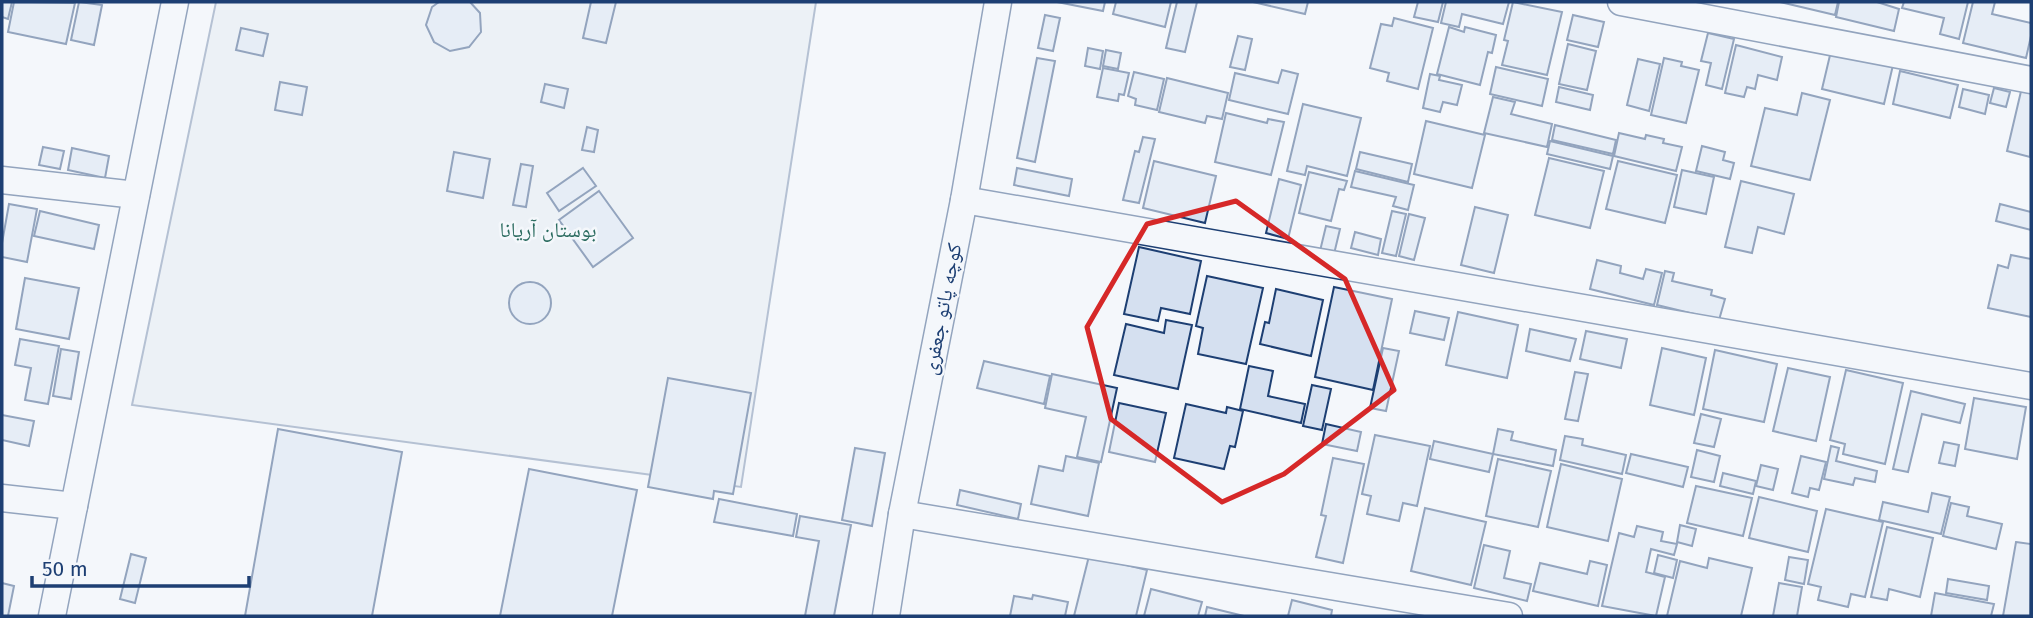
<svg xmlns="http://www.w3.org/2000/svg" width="2033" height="618" font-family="'Fira Sans','Noto Naskh Arabic',sans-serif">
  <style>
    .green { fill: #e3e9f0; stroke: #687fa3; stroke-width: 2 }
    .building { fill: #d5e0f0; stroke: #1d3f73; stroke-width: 2 }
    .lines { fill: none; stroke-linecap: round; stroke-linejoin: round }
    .street-casing { stroke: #1d3f73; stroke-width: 29 }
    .street { stroke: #f4f7fb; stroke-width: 26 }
    .marked { fill: none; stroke: #d62828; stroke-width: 5; stroke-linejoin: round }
    .labels { text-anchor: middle; stroke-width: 5; stroke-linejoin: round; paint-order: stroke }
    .park-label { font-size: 21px; fill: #2c6c60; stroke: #f4f7fb }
    .street-label { font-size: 21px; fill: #1d3f73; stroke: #f4f7fb }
  </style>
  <rect width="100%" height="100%" fill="#f4f7fb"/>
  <path class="green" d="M216,2H816L741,487L132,405Z"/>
  <g class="building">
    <path d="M2,2H12L8,19L2,17Z"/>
    <path d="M14,2L75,3L66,44L8,32Z"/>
    <path d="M79,2L102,5L94,45L71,40Z"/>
    <path d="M439,2H470L480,13L481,32L469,47L450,51L434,42L426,25L432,7Z"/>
    <path d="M591,2H616L606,43L583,38Z"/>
    <path d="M1057,2H1105L1103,11Z"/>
    <path d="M1116,2H1171L1165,27L1113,14Z"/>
    <path d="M1177,2H1197L1185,52L1166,48Z"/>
    <path d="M1253,2H1308L1305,14Z"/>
    <path d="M1418,2H1443L1438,22L1414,17Z"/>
    <path d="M1446,2H1509L1503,24L1462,14L1459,27L1441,23Z"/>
    <path d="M1513,2L1562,12L1547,75L1502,65L1508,41L1504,40Z"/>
    <path d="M1780,2H1838L1835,15Z"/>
    <path d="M1839,2H1877L1899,9L1894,31L1836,17Z"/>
    <path d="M1904,2H1968L1959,39L1940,34L1944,18L1902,8Z"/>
    <path d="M1973,2H1995L1992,14L2031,23V36L2026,58L1963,43Z"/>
    <path d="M1045,15L1060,18L1053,51L1038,48Z"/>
    <path d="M1573,15L1604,22L1598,47L1567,40Z"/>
    <path d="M1394,18L1433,28L1418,89L1387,81L1389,73L1370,68L1381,24L1392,26Z"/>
    <path d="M1449,27L1464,32L1465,27L1496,35L1492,53L1488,52L1480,85L1437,74Z"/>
    <path d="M241,28L268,34L263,56L236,50Z"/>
    <path d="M1708,33L1734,39L1722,89L1706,85L1711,63L1701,61Z"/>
    <path d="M1238,36L1252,39L1245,70L1230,67Z"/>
    <path d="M1568,44L1596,51L1587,90L1559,84Z"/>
    <path d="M1736,45L1782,57L1777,80L1758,75L1755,89L1747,87L1744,97L1725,93Z"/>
    <path d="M1088,48L1103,51L1100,69L1085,66Z"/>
    <path d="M1106,50L1121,53L1118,69L1103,66Z"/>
    <path d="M1831,51L1893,65L1884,104L1822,89Z"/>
    <path d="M1037,58L1055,61L1035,162L1017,158Z"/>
    <path d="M1664,58L1682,62L1681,66L1699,70L1686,123L1651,115Z"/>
    <path d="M1638,59L1660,64L1649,111L1627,105Z"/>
    <path d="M1496,67L1548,79L1542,106L1490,94Z"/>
    <path d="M1103,68L1129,73L1124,95L1119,94L1118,101L1097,97Z"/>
    <path d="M1282,70L1298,74L1288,114L1229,100L1235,73L1278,83Z"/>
    <path d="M1900,71L1958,85L1950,118L1893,104Z"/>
    <path d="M1134,72L1164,79L1157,110L1135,105L1136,99L1128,96Z"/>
    <path d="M1430,74L1440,76L1439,80L1462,85L1457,105L1443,102L1440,112L1423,108Z"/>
    <path d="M1167,78L1228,93L1222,119L1207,116L1205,123L1159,112Z"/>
    <path d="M280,82L307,87L302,115L275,110Z"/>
    <path d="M545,84L568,89L564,108L541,102Z"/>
    <path d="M1559,87L1593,95L1590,110L1556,102Z"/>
    <path d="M2022,87L2031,89L2030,157L2007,151Z"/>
    <path d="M1994,88L2010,92L2006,107L1990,103Z"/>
    <path d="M1963,89L1989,95L1985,114L1959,107Z"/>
    <path d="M1802,93L1830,100L1810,180L1751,166L1765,108L1797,115Z"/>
    <path d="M1493,97L1515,102L1511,114L1552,124L1547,147L1484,133Z"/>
    <path d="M1303,104L1361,118L1347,176L1307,166L1305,175L1287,171Z"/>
    <path d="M1226,113L1267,123L1268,119L1284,122L1271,175L1215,162Z"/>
    <path d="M1426,121L1485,135L1472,188L1414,174Z"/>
    <path d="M1555,125L1616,140L1613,154L1552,140Z"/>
    <path d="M587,127L598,130L594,152L582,150Z"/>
    <path d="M1619,133L1645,139L1646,135L1664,139L1663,143L1682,147L1676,171L1614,156Z"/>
    <path d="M1143,137L1155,139L1139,203L1123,200L1135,151L1139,152Z"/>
    <path d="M1550,141L1613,156L1610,169L1547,154Z"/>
    <path d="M1702,146L1725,152L1723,160L1734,163L1730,179L1696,171Z"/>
    <path d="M43,147L64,151L60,169L39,165Z"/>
    <path d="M72,148L109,156L105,178L68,170Z"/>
    <path d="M454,152L490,159L483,198L447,191Z"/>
    <path d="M1360,152L1412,164L1408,182L1356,169Z"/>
    <path d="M1549,158L1604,171L1590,228L1535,215Z"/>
    <path d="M1154,161L1216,176L1205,223L1143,208Z"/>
    <path d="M1618,161L1677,175L1665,223L1606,209Z"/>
    <path d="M521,164L533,166L526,207L513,205Z"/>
    <path d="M583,168L596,186L559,211L547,193Z"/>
    <path d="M1017,168L1072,179L1069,196L1014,185Z"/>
    <path d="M1682,170L1714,177L1706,214L1674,207Z"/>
    <path d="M1355,171L1414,185L1408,210L1393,206L1396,197L1351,187Z"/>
    <path d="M1309,172L1347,181L1344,190L1339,189L1331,221L1299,213Z"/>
    <path d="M1279,179L1301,185L1288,239L1266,233Z"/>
    <path d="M1741,181L1794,194L1784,234L1758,227L1752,253L1725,247Z"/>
    <path d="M599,191L633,238L593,267L559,220Z"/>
    <path d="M9,204L37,209L27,262L2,257V243Z"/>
    <path d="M2000,204L2031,212V230L1996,221Z"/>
    <path d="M1475,207L1508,215L1494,273L1461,265Z"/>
    <path d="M40,211L99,225L94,249L34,236Z"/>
    <path d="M1392,211L1406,214L1396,256L1382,253Z"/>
    <path d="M1409,214L1425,218L1414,260L1399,256Z"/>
    <path d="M1326,226L1340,229L1334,254L1320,251Z"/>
    <path d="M1355,232L1381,239L1378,255L1351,248Z"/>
    <path d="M1139,247L1201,261L1190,314L1161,308L1158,321L1124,314Z"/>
    <path d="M2011,255L2031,259V317L1988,308L1998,265L2008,268Z"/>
    <path d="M1597,260L1621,266L1620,273L1643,279L1646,269L1662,273L1654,305L1590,289Z"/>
    <path d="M1665,271L1674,273L1672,281L1712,290L1711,295L1725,299L1719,320L1657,305Z"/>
    <path d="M1207,276L1263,288L1246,364L1198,354L1203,328L1196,326Z"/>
    <path d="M25,278L79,288L69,339L16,329Z"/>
    <circle cx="530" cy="303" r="21"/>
    <path d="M1334,287L1392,299L1373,390L1315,377Z"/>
    <path d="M1276,289L1323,300L1311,356L1260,344L1265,322L1269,323Z"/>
    <path d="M1415,311L1449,318L1444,340L1410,333Z"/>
    <path d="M1458,312L1518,325L1507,378L1446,365Z"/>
    <path d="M1166,320L1192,325L1178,389L1114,375L1126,324L1164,333Z"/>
    <path d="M1530,329L1576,339L1570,361L1526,351Z"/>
    <path d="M1586,331L1627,339L1621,368L1580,359Z"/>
    <path d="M20,339L59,346L48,404L25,400L31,368L15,365Z"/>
    <path d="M1383,348L1399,351L1386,411L1370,408Z"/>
    <path d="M1662,348L1706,358L1694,415L1650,405Z"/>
    <path d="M61,349L79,352L71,399L53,396Z"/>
    <path d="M1715,350L1777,364L1764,422L1703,409Z"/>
    <path d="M984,361L1050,376L1044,404L977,388Z"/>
    <path d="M1249,366L1273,371L1268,396L1305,404L1301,423L1240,409Z"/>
    <path d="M1788,368L1830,377L1816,441L1773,431Z"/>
    <path d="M1846,370L1903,383L1885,464L1843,454L1845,444L1830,440Z"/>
    <path d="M1575,372L1588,374L1578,421L1565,419Z"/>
    <path d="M1052,374L1117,388L1101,462L1077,457L1086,417L1045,408Z"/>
    <path d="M668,378L751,393L733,494L714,491L713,499L648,487Z"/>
    <path d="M1312,385L1331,389L1322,430L1303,426Z"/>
    <path d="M1911,391L1965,404L1960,423L1922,414L1908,472L1893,469Z"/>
    <path d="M1974,398L2026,407L2017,459L1965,449Z"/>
    <path d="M1119,403L1166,413L1155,462L1109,452Z"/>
    <path d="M1186,404L1226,413L1227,407L1243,411L1235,447L1230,446L1224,469L1174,458Z"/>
    <path d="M1701,414L1721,419L1714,447L1694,443Z"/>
    <path d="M2,415L34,421L29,446L2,440Z"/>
    <path d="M1326,424L1361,432L1357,451L1322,444Z"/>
    <path d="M278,429L402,452L372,616H245Z"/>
    <path d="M1498,429L1513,432L1511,440L1556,450L1553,466L1493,454Z"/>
    <path d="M1375,435L1430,446L1417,506L1403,503L1399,521L1367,514L1371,496L1362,494Z"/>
    <path d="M1565,436L1583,439L1582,445L1626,455L1622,474L1560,460Z"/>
    <path d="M1434,441L1493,454L1489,472L1430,459Z"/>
    <path d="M1944,442L1959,445L1955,466L1939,463Z"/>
    <path d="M1831,446L1839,448L1836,461L1877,471L1875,482L1855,478L1853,485L1824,479Z"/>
    <path d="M855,448L885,453L872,526L842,520Z"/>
    <path d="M1697,450L1720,456L1714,482L1691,477Z"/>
    <path d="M1631,454L1688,467L1683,487L1626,473Z"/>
    <path d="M1066,456L1099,463L1088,516L1031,504L1039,466L1063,471Z"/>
    <path d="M1801,456L1826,462L1819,490L1810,488L1808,497L1792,493Z"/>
    <path d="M1333,458L1364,464L1343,563L1316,557L1326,516L1321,515Z"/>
    <path d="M1498,459L1551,471L1538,527L1486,516Z"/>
    <path d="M1561,464L1622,479L1608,541L1547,527Z"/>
    <path d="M1761,465L1778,469L1773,490L1756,486Z"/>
    <path d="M529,469L637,490L612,616H500Z"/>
    <path d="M1723,473L1756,481L1753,494L1720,486Z"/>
    <path d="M1696,486L1752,498L1743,536L1687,523Z"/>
    <path d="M960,490L1021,504L1018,519L957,505Z"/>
    <path d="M1932,493L1950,497L1941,534L1879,520L1883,502L1928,512Z"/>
    <path d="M1759,497L1817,511L1808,552L1749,538Z"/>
    <path d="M719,499L797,514L793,536L714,522Z"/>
    <path d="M1951,503L1969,507L1967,516L2002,524L1996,549L1943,536Z"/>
    <path d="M1425,508L1486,522L1471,585L1411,571Z"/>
    <path d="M1826,509L1883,522L1865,597L1851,594L1848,607L1818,600L1821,587L1808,584Z"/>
    <path d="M800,516L851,525L834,616H805L819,541L796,537Z"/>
    <path d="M1680,525L1696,529L1692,546L1677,542Z"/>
    <path d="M1637,526L1663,532L1661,541L1677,544L1674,555L1651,549L1646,572L1665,577L1656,616L1602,606L1619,533L1634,537Z"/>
    <path d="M1887,527L1933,538L1920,597L1889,589L1887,600L1871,597Z"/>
    <path d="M2016,542L2031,544L2030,616H2003Z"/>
    <path d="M1484,545L1510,551L1504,578L1531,584L1527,601L1474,588Z"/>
    <path d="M131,554L146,558L135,603L120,599Z"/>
    <path d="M1658,555L1677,560L1673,578L1654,573Z"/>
    <path d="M1089,556L1147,570L1136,616H1074Z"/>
    <path d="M1789,557L1808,560L1804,584L1785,580Z"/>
    <path d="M1709,558L1752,568L1741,616H1667L1680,561L1707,568Z"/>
    <path d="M1590,561L1607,565L1598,606L1533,591L1540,563L1587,574Z"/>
    <path d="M1948,579L1989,586L1987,600L1946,593Z"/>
    <path d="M2,583L14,586L8,616H2Z"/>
    <path d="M1779,583L1802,587L1797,616H1773Z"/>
    <path d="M1151,589L1202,602L1198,616H1144Z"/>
    <path d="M1935,593L1994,604L1991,616H1931Z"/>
    <path d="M1033,595L1068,602L1065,616H1010L1014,596L1032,599Z"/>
    <path d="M1292,600L1332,610L1331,616H1288Z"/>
    <path d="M1207,607L1244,616H1205Z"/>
  </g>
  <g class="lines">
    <defs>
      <g id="street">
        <path d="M1621,2L2031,80"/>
        <path d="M2,180L136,195"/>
        <path d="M964,200L2031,386"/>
        <path d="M2,498L74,506"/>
        <path d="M902,514L1509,616"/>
        <path d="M52,616L175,2"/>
        <path d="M886,616L902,514L964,200L998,2"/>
      </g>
    </defs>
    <use href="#street" class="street-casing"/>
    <use href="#street" class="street"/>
  </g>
  <path d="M0 0H2033V618H0ZM1236,201L1345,279L1394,390L1284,474L1222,502L1111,419L1087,327L1147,224Z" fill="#f4f7fb" fill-opacity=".55" fill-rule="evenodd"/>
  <path class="marked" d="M1236,201L1345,279L1394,390L1284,474L1222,502L1111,419L1087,327L1147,224Z"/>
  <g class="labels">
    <g class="park-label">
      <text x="548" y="237">بوستان آریانا</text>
    </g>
    <g class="street-label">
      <text transform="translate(942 309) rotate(-79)" y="7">کوچه پاتو جعفری</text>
    </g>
  </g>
  <rect width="2033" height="618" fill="none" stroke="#1d3f73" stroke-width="7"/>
  <path d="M32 576v10h217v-10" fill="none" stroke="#1d3f73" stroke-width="3.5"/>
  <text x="42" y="576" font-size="21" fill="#1d3f73" stroke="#f4f7fb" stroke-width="5" paint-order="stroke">50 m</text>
</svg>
